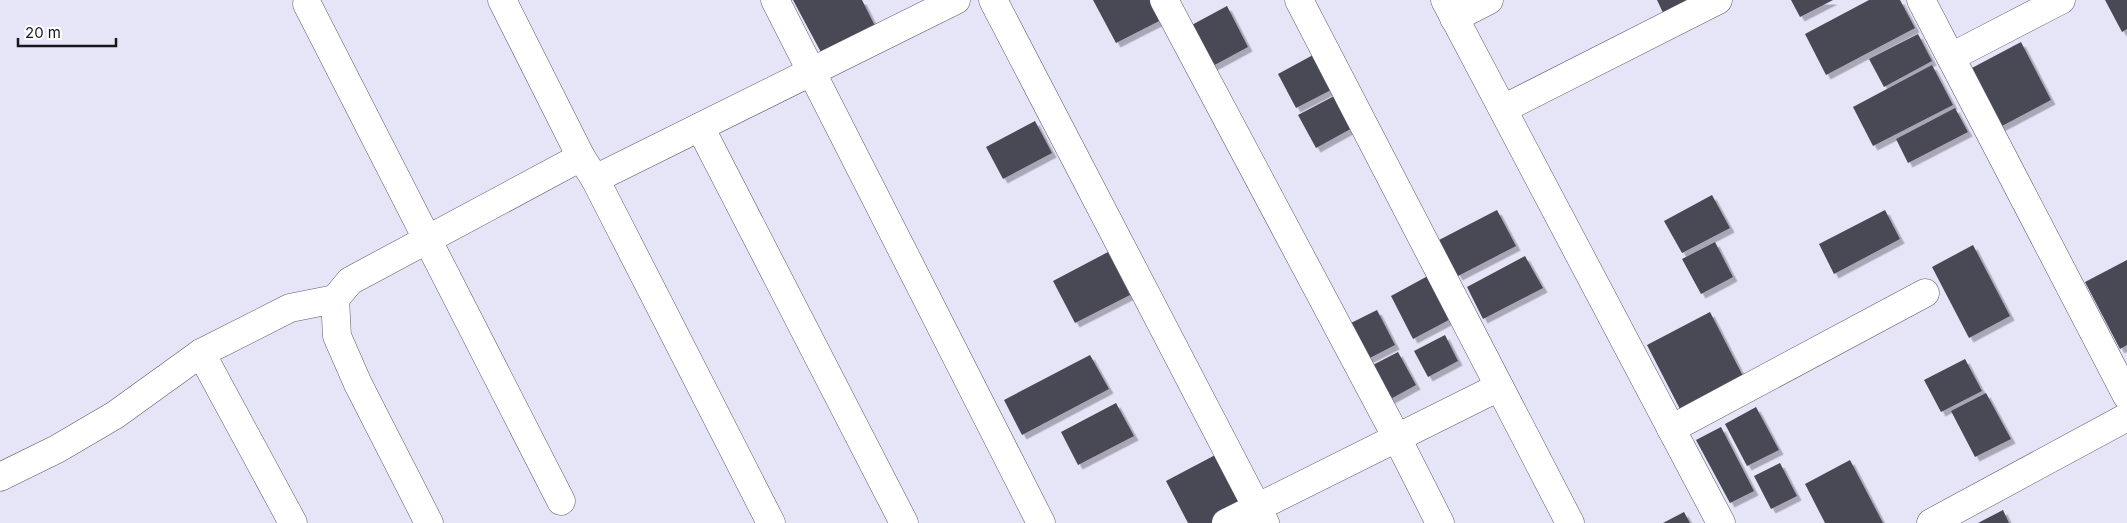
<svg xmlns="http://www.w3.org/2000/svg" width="2127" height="523" font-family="Inter,sans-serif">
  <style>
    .building { fill: #494856; filter: url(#shadow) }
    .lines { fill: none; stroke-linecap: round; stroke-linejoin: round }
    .minor-casing { stroke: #5d5b6a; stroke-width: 29 }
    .minor { stroke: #fff; stroke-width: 28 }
  </style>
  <defs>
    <filter id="shadow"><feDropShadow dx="4.5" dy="4.5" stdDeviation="0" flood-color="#0004"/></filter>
  </defs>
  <rect width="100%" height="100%" fill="#e6e4f7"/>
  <g class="building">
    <path d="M793,0H862L876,28L823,56Z"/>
    <path d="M1093,0H1158L1167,17L1116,43Z"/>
    <path d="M1657,0H1699L1666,19Z"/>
    <path d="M1791,0H1833L1800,17Z"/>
    <path d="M1869,0H1900L1915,28L1826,75L1805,34Z"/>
    <path d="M2105,0H2127V29L2122,32Z"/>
    <path d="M1227,6L1248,47L1209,68L1188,27Z"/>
    <path d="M1918,34L1932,61L1884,87L1869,59Z"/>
    <path d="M2021,42L2051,100L2000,127L1970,69Z"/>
    <path d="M1313,55L1331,90L1296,108L1278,74Z"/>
    <path d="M1932,65L1953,105L1873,146L1853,107Z"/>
    <path d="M1338,94L1356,126L1316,148L1298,115Z"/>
    <path d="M1955,108L1968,132L1908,163L1896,139Z"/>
    <path d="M1035,121L1052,153L1003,179L986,147Z"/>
    <path d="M1712,195L1730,228L1682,253L1664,221Z"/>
    <path d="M1497,210L1516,246L1458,276L1439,240Z"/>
    <path d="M1885,210L1900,239L1834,274L1819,244Z"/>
    <path d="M1715,242L1733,277L1701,294L1682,259Z"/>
    <path d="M1973,245L2010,316L1969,338L1932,267Z"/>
    <path d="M1108,252L1130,295L1075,323L1053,281Z"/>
    <path d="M1525,256L1543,288L1483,319L1467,287Z"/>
    <path d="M2127,260V345L2120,349L2085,282Z"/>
    <path d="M1437,271L1460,314L1413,339L1391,296Z"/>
    <path d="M1377,310L1395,345L1364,361L1345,326Z"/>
    <path d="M1710,312L1744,378L1681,411L1647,345Z"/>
    <path d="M1445,335L1458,361L1428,377L1414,351Z"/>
    <path d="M1398,352L1416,385L1387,401L1369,367Z"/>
    <path d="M1090,355L1109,389L1022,435L1004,400Z"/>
    <path d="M1965,359L1982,391L1941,412L1924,380Z"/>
    <path d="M1986,393L2011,439L1975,457L1951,411Z"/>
    <path d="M1116,403L1134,436L1078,465L1061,432Z"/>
    <path d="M1756,407L1779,450L1747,466L1725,424Z"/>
    <path d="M1721,427L1754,491L1730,503L1696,440Z"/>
    <path d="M1219,453L1246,505L1211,523H1188L1166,481Z"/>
    <path d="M1850,460L1883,523H1825L1805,484Z"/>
    <path d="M1780,463L1797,496L1771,509L1754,476Z"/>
    <path d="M2003,510L2009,523H1978Z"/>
    <path d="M1684,512L1690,523H1663Z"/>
  </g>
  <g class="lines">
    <defs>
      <g id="minor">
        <path d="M502,0L581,157L595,179L771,523"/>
        <path d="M775,0L1041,523"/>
        <path d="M993,0L1265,523"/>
        <path d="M1164,0L1397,438L1440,523"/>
        <path d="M1299,0L1570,523"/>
        <path d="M1445,0L1721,523"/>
        <path d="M1921,0L2127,396"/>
        <path d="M307,4L561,501"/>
        <path d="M1454,18L1489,0"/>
        <path d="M1951,57L2061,0"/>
        <path d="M1503,109L1718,0"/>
        <path d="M700,127L904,523"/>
        <path d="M595,179L956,0"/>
        <path d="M201,353L293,523"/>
        <path d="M1671,429L1925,293"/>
        <path d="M0,477L57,449L115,415L201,353L290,308L335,299"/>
        <path d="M429,523L358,384L337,336L335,299L350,281L581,157"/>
        <path d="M1226,523L1499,387"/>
        <path d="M1931,523L2127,417"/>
      </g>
    </defs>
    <use href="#minor" class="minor-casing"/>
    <use href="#minor" class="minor"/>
  </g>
  <path d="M18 38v8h98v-8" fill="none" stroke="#18171d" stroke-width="2.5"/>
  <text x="25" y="38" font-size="15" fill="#18171d" stroke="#ffffff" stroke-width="4" paint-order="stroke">20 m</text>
</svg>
